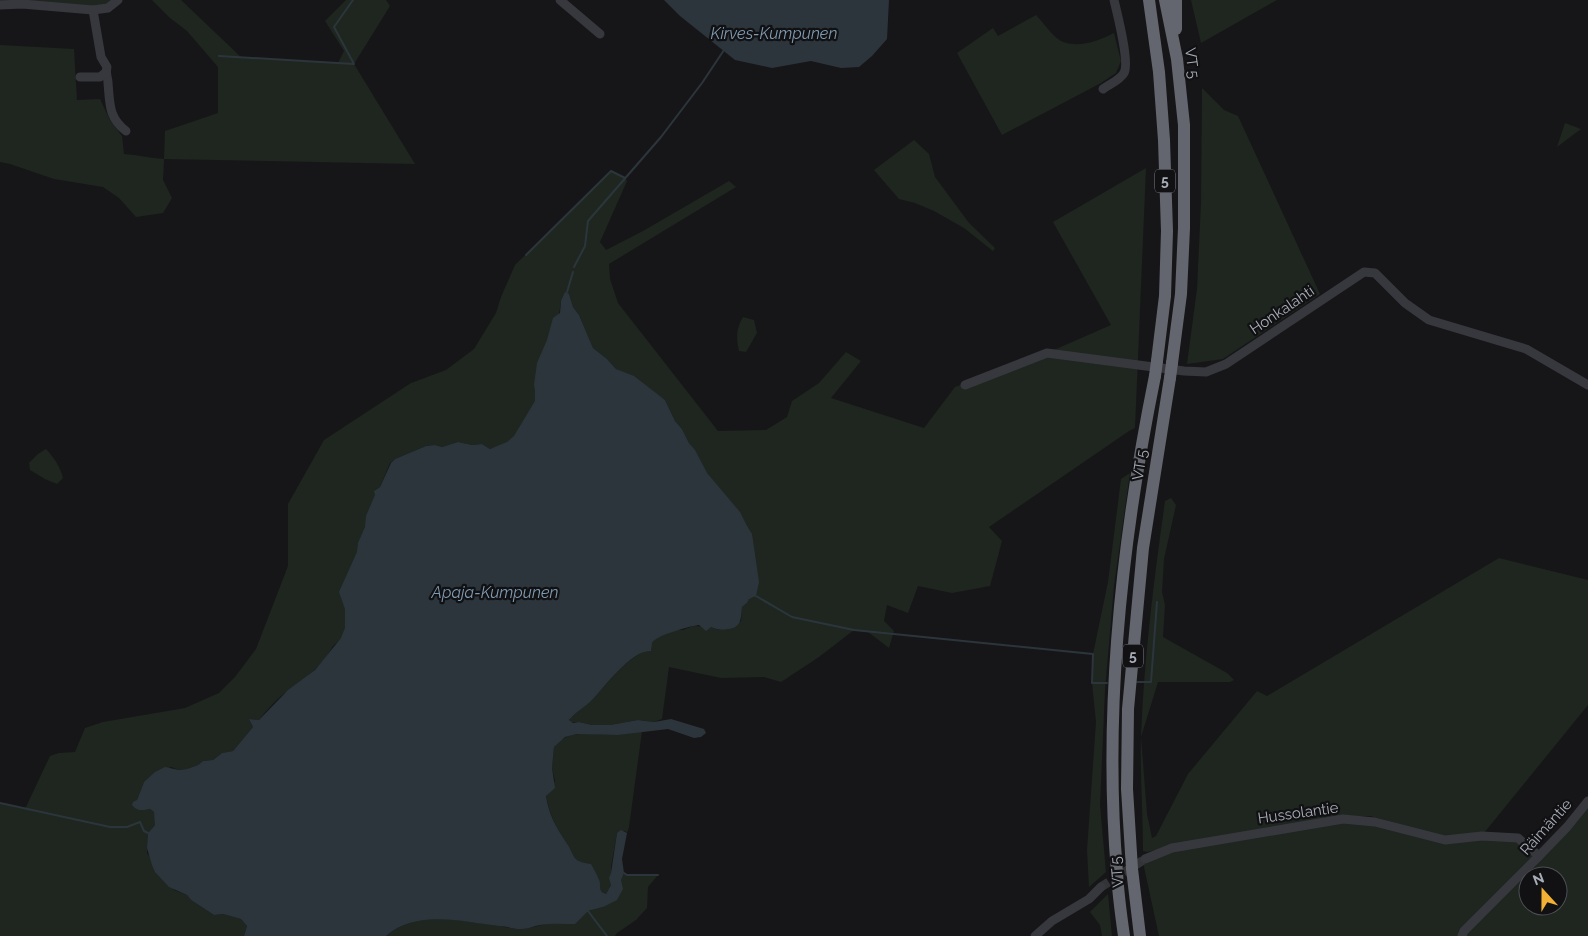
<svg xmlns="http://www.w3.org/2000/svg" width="1588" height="936" font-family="Raleway,sans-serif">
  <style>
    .green { fill: #1e261f; fill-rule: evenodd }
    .water { fill: #2c353c }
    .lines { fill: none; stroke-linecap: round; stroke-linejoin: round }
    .stream { stroke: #2c353c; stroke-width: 2 }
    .minor-tunnel { stroke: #333438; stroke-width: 9; stroke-dasharray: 9 4.5; stroke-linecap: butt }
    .minor { stroke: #37383d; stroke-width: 9 }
    .highway { stroke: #63666e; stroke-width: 12 }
    .highway-bridge { stroke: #63666e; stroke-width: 12 }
    .labels { text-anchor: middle; stroke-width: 4.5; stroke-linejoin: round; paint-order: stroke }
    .shield { fill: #111113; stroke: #7b7e86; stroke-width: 1 }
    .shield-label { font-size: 14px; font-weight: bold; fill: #a8adb8 }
    .street-label { font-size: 15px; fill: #a8adb8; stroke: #111113 }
    .water-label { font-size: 16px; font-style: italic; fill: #7f9bb3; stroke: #111113 }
  </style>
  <rect width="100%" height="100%" fill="#161618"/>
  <g class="green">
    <path d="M0,0H118L108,8L0,5Z"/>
    <path d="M152,0H181L242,58L338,63L344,51L325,21L346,0H386L390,6L354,64L415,164L164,159L163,180L172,198L163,213L136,217L119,198L103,187L54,179L10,164L0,162V45L74,49L77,100L100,99L110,120L122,136L124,154C138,155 150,158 164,159L165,131L218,113V67L187,31L170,18Z"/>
    <path d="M1191,0H1277L1201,43Z"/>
    <path d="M1036,15C1044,23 1052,36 1061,41C1078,49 1098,41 1114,33L1121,61L1116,73L1101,83L1002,135L957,53L993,28L998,36Z"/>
    <path d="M1202,88L1224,110L1238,116L1320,294L1223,359L1187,364L1197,289L1201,203Z"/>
    <path d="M1565,123L1581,129L1557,147Z"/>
    <path d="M914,140L929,154L935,177L969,223L995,248L993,251L964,228L934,211L915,203L899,199L874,170Z"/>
    <path d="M1146,168L1135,428L1129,431L989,527L1002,541L990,586L952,593L918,586L908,613L887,605L884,621L894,631L889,648L868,632L854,630L819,657L781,682L764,677L721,678L669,667L662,719L654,722L638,720L610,725H592L579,722H570V718L592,700L617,672L629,661L645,650L655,639L675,630H683L693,626L711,627L719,630L741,621L742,607L747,603L749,598L754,597L693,448L689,443L682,429L675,421L665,400L616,369L607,359L593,348L579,315L573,307L569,294L561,301L549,380L518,441L490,449L482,444L472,445L458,442L442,447L435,445L426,446L395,459L390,463L380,487L375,490L396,587L333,646C323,665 306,678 289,690C278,697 267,710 259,720L249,719L253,727L233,751L222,753L213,760L203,761L198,765L187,769L179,770L171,767L144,782L137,800L154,812L156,820L155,825L148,833L147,853L174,890L187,895L191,900L214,915L223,914L241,919L247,926L244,936H0V803L25,809L50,756L59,753L75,752L85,728L103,722L185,708L219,693L235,677L256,649L288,566V504L324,440L411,383L446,370L474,349L496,313L501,297L515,265L611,171L625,178L627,181L600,242L606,250L643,231L729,181L736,187L609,264L610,279L618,303L718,431L766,430L787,417L792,401L819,383L846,352L861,361L831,398L924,428L955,387L1047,353L1111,325L1053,222Z"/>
    <path d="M743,317L754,320L757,333L746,352L739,351C736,337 736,329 743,317Z"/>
    <path d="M46,449C54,458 60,466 63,478L57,484L45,479L30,470L29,463L38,454Z"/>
    <path d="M1130,473L1114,586L1105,690L1100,805L1106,872L1089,887L1087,850L1096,722L1092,683L1093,654L1108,582L1121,479Z"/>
    <path d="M1171,498L1176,505L1164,559L1162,592L1165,605L1163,637L1227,673L1234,680L1230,682H1158L1141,737L1147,814L1152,838L1156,836L1188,774L1257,691L1267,696L1499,558L1588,580V705L1484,833L1446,837L1370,816H1343L1216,837L1147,852L1143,851C1143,813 1140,775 1141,737C1144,658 1154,579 1165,501Z"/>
    <path d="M642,731L629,827L627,833L625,831L617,833L611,867V885L606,894L601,891C599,880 596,877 593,868C585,865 579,863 573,856C569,852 569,846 566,842C556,828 549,813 546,795L555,781L552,768L554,747C569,727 596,736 618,735C626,734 634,732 642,731Z"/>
    <path d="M1588,801V936H1159L1144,867L1145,859L1172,848L1343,819L1445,840L1518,838L1539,856ZM1528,876H1558V906H1528Z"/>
    <path d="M624,873L627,875H658L648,887L647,908L636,920L617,933L615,936H386C418,909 462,921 500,926C507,927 515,930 522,929C551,925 576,914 603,907Z"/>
    <path d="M1108,894L1112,936H1102L1100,925L1090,912Z"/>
  </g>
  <g class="water">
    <path d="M664,0H889L887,39L872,56L859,67L841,68L811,61L772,68L735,60L680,16Z"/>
    <path d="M565,292L569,294L573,307L579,315L593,348L607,359L616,369L634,376L665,400L675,421L682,429L689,443L695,450L707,473L740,512L747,526L752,534L759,582L756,596L749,599L747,603L742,607C741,619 741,628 728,629C721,630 718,630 711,627L706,631L699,625C691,626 656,635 652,643C652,644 651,650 651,651C633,649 605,686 593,699C586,707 575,712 569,720L573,723L579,722L592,725H610L638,720L654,722L671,719L704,729L706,733L701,737L694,738L668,729L618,735L577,734L565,737L554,747L552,768L555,788L546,796C549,815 556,827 566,842C575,855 571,862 591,864C594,869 597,875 599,880C601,883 599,889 602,892C603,893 605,893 606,894L611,885L609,878L611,873L617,833L621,830L627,833L622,859L624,873L621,880L623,889L617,900L603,907L588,911L575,924C563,924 552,923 540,925C534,926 528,929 522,929C515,930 507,926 499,926C462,922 418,909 386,936H244L247,926L241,919L223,914L214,915L191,900L187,895L169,887L155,872L152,865L147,848L148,833L155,825L154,812L150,809C142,810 138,812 132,805L133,802L137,800L144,782L155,772L165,767L179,770L187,769L198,765L203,761L213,760L222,753L233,751L253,727L249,719L259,720L288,690L315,670L341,638L345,628V609L339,592L357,552L358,543L365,527L366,516L375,495L374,491L380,487L391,463L395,459L426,446L435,445L442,447L458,442L472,445L482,444L490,449L507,442L514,436L535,401V390L534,385L537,363L547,340L553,318L560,313L561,301Z"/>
  </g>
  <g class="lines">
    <g class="stream">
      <path d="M219,56L354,64L334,27L353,0"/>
      <path d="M526,255L611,171L625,178"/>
      <path d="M574,267L585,246L588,221L661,137L702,83L724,50"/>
      <path d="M567,292L573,272"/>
      <path d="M756,596L792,617L854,630L1093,654L1092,683H1107"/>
      <path d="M1137,682H1151L1157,602"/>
      <path d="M0,803L110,827H127L140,822L144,831L148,833"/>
      <path d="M624,873L627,875H658"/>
      <path d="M588,911L607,936"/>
    </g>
    <path class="minor-tunnel" d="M1101,887L1145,859"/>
    <g class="minor">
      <path d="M560,0L600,34"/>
      <path d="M0,5L22,4L93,10L108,8L118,0"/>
      <path d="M93,10L101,57L107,67C105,74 108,77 108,83C110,103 108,117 126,131"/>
      <path d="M80,77H100L105,73"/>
      <path d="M1103,89C1110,84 1120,80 1124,73C1130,63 1117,13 1114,0"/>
      <path d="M965,385L1047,353L1184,371L1206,372L1226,364L1364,272L1375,273L1405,303L1429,320L1526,349L1588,385"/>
      <path d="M1145,859L1172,848L1343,819L1375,822L1445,840L1482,836L1518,838L1539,856"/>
      <path d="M1035,936L1052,921L1089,899L1101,887"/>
      <path d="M1462,936L1464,931L1539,856L1567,827L1588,801"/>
    </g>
    <g class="highway">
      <path d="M1149,0L1159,72L1164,140L1167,231L1165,296L1157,361"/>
      <path d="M1165,0L1177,59L1184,125V228L1181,294L1172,363"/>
      <path d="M1176,0V29"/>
      <path d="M1124,936C1121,915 1118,893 1117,872C1103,707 1122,538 1155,376"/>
      <path d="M1140,936L1132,869L1127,789L1128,709L1143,548L1170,378"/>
    </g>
    <g class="highway-bridge">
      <path d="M1155,376L1157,361"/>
      <path d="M1170,378L1172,363"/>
    </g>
  </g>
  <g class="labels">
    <g class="shield">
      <rect x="1155" y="169.5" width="20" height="23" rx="4"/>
      <rect x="1123" y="644.5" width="20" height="23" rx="4"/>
    </g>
    <g class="shield-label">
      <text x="1165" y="186">5</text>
      <text x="1133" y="661">5</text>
    </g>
    <g class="street-label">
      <text transform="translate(1192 63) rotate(82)" y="5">VT 5</text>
      <text transform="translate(1282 310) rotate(-34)" y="5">Honkalahti</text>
      <text transform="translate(1140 465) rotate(-81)" y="5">VT 5</text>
      <text transform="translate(1298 813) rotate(-8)" y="5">Hussolantie</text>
      <text transform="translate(1546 827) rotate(-48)" y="5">Räimäntie</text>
      <text transform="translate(1117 872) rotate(-95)" y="5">VT 5</text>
    </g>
    <g class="water-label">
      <text x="774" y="39">Kirves-Kumpunen</text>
      <text x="495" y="598">Apaja-Kumpunen</text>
    </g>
  </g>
  <g transform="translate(1543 891) rotate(339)"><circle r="24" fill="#111113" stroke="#4d4f55"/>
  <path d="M0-4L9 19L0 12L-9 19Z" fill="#f2b134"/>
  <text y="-8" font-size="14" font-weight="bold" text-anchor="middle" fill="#a8adb8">N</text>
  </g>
</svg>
